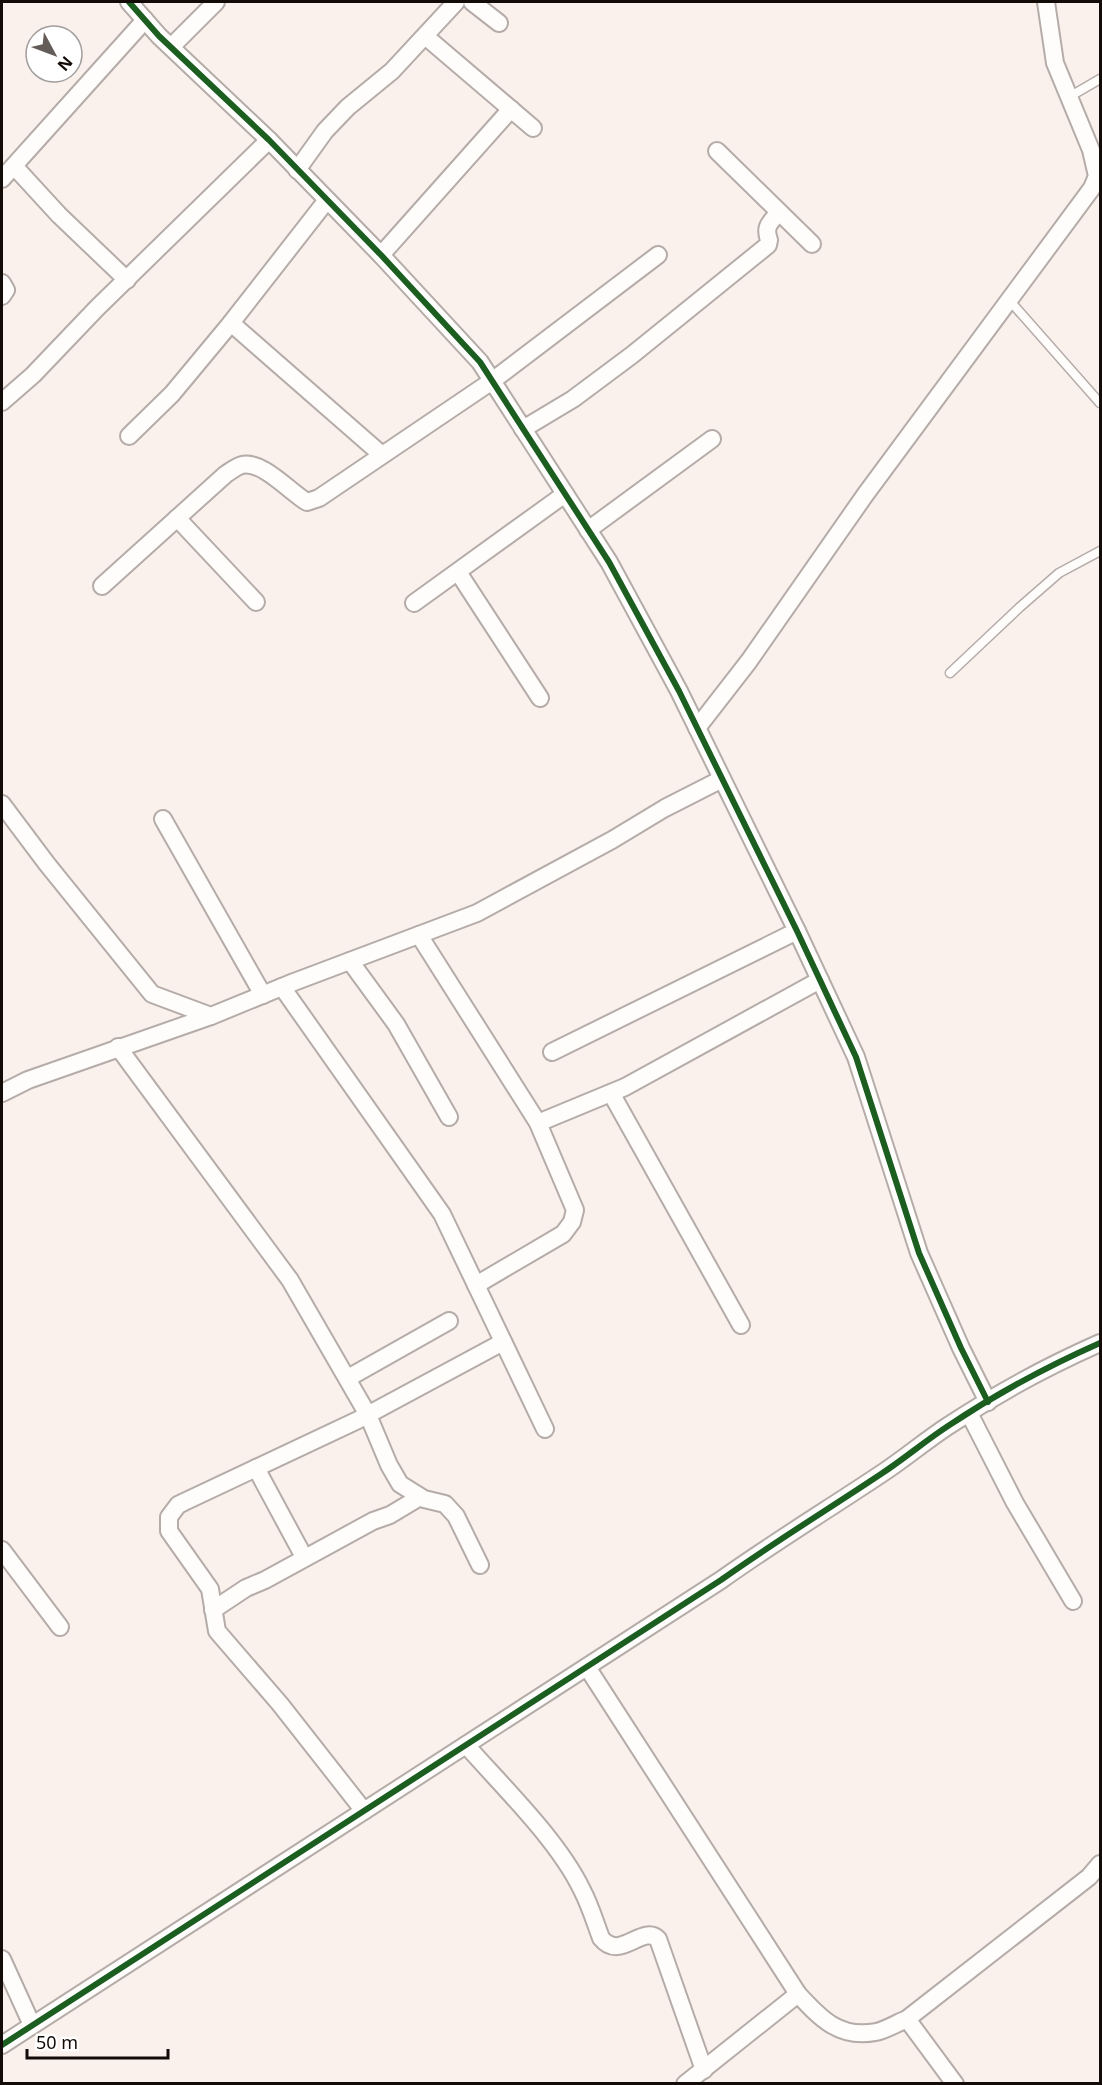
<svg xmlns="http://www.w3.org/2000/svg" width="1102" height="2085" font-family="'Noto Sans',sans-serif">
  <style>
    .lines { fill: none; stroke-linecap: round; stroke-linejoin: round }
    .service-casing { stroke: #b5aca8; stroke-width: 11 }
    .minor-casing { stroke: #b5aca8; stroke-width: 20 }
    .service { stroke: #fefdfc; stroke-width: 8 }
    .minor { stroke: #fefdfc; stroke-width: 16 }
    .cycleway-casing { stroke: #fff; stroke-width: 10 }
    .cycleway { stroke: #1b5e20; stroke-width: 6 }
  </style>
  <rect width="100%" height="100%" fill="#faf1ed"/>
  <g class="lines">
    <defs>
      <g id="service">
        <path d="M1069,97L1100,79"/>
        <path d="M1010,301L1100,403"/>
        <path d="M950,673L1020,607L1059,573L1100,551"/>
      </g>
      <g id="minor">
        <path d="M129,2L159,36L269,140L381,255L480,362L609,562L679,691L797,931L856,1057L919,1253L961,1348L988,1402"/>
        <path d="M472,2L499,23"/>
        <path d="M425,36L533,128"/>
        <path d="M171,47L216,2"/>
        <path d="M717,151L812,244"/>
        <path d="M14,166L59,215L127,280"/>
        <path d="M297,170L325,131L348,107L392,71L456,2"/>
        <path d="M2,179L145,20"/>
        <path d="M381,255L511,109"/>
        <path d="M2,283L6,290L2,296"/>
        <path d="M231,323L382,455"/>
        <path d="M2,402L33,375L97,308L269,140"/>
        <path d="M523,429L573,399L632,355L768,245L769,240C764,226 770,223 779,212"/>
        <path d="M129,436L172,394L231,323L327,200"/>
        <path d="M177,518L256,602"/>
        <path d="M588,530L712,439"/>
        <path d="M458,572L540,698"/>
        <path d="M102,586L226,474C231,471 237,466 242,465C262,460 290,492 307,502L319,498L492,381L658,255"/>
        <path d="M414,603L565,494"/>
        <path d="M697,728L749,661L865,495L1092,188L1097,176L1091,150L1055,63L1046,2"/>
        <path d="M2,804L47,864L152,994L211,1016L294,982L477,913L612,840L665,808L722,779"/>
        <path d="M163,819L263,995"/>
        <path d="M419,935L538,1123L575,1210L572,1222L563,1234L476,1285"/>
        <path d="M350,961L396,1024L449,1117"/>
        <path d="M282,987L442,1214L545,1429"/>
        <path d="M118,1047L290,1280L368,1415L389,1465L400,1484L424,1499L445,1504L456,1516L480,1565"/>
        <path d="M552,1052L797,931"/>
        <path d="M2,1093L28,1080L211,1016"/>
        <path d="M611,1093L741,1325"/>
        <path d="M538,1123L625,1087L820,980"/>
        <path d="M348,1378L449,1321"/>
        <path d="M969,1413L1015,1503L1073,1601"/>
        <path d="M256,1468L304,1557"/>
        <path d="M2,1550L60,1627"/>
        <path d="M213,1610L246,1588L265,1580L373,1521L390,1515L420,1497"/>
        <path d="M587,1667L798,1994C820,2018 839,2039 876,2032C886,2030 897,2023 907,2019L1089,1877L1100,1864"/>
        <path d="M466,1745C503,1787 558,1840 582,1890C590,1905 595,1922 601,1938C620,1962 642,1924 658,1939L704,2070"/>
        <path d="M364,1811L280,1704L217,1631L210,1589L169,1531V1517L178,1505L184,1502L358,1420L503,1342"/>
        <path d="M2,1959L32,2025"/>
        <path d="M907,2019L955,2084"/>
        <path d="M2,2045L721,1580C773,1543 827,1510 881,1474C904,1459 925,1441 948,1426C996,1394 1048,1366 1100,1343"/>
        <path d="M685,2084L798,1994"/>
      </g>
    </defs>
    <use href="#service" class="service-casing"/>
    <use href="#minor" class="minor-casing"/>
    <use href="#service" class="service"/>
    <use href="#minor" class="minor"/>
    <defs>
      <g id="cycleway">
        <path d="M129,2L159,36L269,140L381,255L480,362L609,562L679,691L797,931L856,1057L919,1253L961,1348L988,1402"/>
        <path d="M2,2045L721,1580C773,1543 827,1510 881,1474C904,1459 925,1441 948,1426C996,1394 1048,1366 1100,1343"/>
      </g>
    </defs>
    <use href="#cycleway" class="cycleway-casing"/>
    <use href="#cycleway" class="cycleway"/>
  </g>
  <rect width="1102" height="2085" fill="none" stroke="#130b07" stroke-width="6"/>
  <g transform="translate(54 54) rotate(131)"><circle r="28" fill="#ffffff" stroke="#a19d9c" stroke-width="1.5"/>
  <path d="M0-4.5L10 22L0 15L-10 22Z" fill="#645c58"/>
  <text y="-9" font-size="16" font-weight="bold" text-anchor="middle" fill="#130b07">N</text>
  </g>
  <path d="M27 2049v9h141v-9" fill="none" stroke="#130b07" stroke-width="3"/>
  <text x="36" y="2049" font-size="18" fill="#130b07" stroke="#ffffff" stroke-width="4.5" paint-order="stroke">50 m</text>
</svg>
